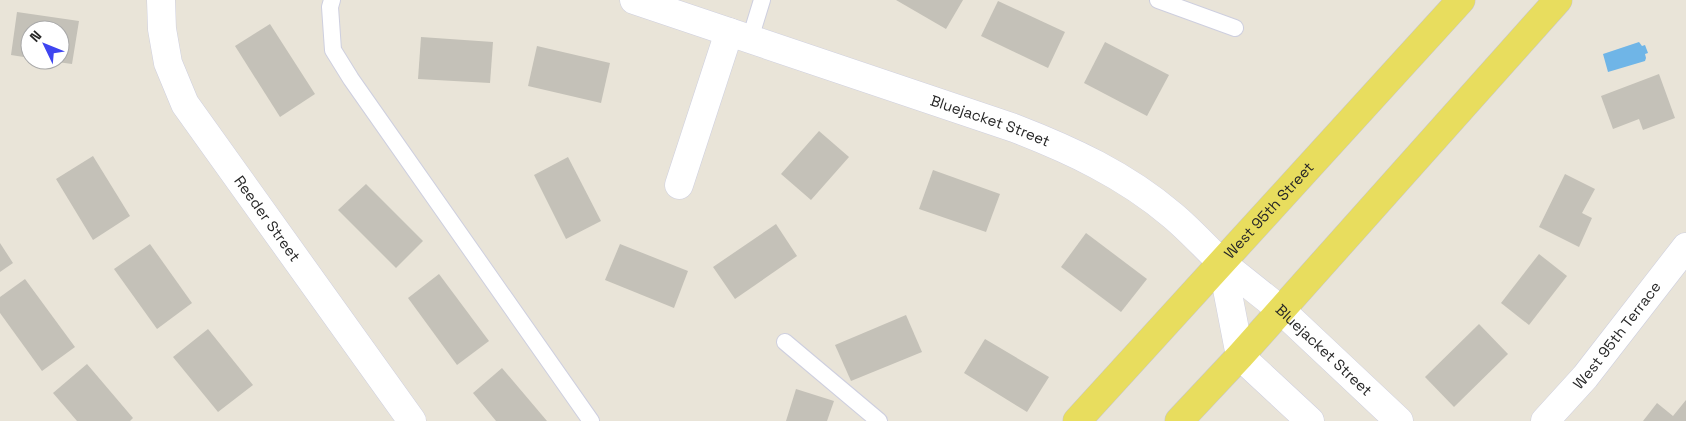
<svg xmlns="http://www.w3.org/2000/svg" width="1686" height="421" font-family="'Space Grotesk',sans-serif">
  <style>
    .water { fill: #6fb5e7 }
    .building { fill: #c4c1b8 }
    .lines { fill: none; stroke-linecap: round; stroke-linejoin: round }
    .service-casing { stroke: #cecfdf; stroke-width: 18 }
    .minor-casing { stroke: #cecfdf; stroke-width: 29 }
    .tertiary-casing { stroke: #cecfdf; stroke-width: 29 }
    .primary-casing { stroke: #c7c7c7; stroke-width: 29 }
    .service { stroke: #fff; stroke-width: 16 }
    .minor { stroke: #fff; stroke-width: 28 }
    .tertiary { stroke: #fff; stroke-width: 28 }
    .primary { stroke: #e8dd5e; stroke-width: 28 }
    .labels { text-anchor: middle; stroke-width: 4; stroke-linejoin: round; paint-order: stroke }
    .street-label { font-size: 15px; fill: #272727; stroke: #fff }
  </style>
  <rect width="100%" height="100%" fill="#e9e4d8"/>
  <path class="water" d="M1639,42L1642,46L1645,45L1648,53L1645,54L1646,58L1645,61L1608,72L1603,54Z"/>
  <g class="building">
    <path d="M896,0H963L946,29Z"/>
    <path d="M998,1L1065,32L1048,68L981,36Z"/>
    <path d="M17,12L79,21L72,64L50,61L60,60V30H30V58L11,55Z"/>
    <path d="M270,24L315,94L280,117L235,46Z"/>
    <path d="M421,37L493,42L490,83L418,79Z"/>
    <path d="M1105,42L1169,75L1147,116L1084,83Z"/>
    <path d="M537,46L610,63L601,103L528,86Z"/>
    <path d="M1659,74L1675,118L1643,130L1639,119L1613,129L1601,96Z"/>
    <path d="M819,131L849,157L811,200L781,174Z"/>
    <path d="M93,156L130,216L93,240L56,179Z"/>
    <path d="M568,157L601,221L566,239L534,175Z"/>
    <path d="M933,170L1000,194L986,232L919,209Z"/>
    <path d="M1565,174L1595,189L1582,213L1592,218L1579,247L1539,227Z"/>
    <path d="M366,184L423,241L396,268L338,210Z"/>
    <path d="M776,224L797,256L735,299L713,267Z"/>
    <path d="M1086,233L1147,279L1121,312L1061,267Z"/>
    <path d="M0,243L13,263L0,272Z"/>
    <path d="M150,244L192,303L157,329L114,269Z"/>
    <path d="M620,244L688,271L674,308L605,280Z"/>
    <path d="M1539,254L1567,276L1529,325L1501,303Z"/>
    <path d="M439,274L489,341L457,365L408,298Z"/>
    <path d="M25,279L75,347L42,371L0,313V297Z"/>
    <path d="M906,315L922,352L851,381L835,345Z"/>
    <path d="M1479,324L1508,354L1454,407L1425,377Z"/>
    <path d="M208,329L253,385L218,412L173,357Z"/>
    <path d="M985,339L1049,377L1027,412L964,373Z"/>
    <path d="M87,364L133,418L130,421H77L53,393Z"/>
    <path d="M502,368L547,421H496L473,393Z"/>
    <path d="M796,389L834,401L827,421H786Z"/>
    <path d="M1686,400V421H1643L1657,403L1673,416Z"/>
  </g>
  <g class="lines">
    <defs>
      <g id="service">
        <path d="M332,0L330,7L333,50L351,79L591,421"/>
        <path d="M1158,0L1235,28"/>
        <path d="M750,39L762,0"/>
        <path d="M785,342L879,421"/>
      </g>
      <g id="minor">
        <path id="s1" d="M161,0L162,29L168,63L185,104L412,421"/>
        <path id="s2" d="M634,0L1014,128C1071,150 1125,175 1172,215C1189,229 1205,247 1222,263"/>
        <path d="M679,185L729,32"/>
        <path id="s3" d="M1545,421L1585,377L1686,247"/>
      </g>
      <g id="tertiary">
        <path id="s4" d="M1222,263L1281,310L1399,421"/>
        <path d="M1222,263L1240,356L1310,421"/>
      </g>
      <g id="primary">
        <path id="s5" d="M1077,421L1461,0"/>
        <path d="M1179,421L1240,356L1558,0"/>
      </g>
    </defs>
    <use href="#service" class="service-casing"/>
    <use href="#minor" class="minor-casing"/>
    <use href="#tertiary" class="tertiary-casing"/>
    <use href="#primary" class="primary-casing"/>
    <use href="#service" class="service"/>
    <use href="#minor" class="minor"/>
    <use href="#tertiary" class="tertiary"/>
    <use href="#primary" class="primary"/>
  </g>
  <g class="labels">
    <g class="street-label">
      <text dy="5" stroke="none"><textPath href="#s2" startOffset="376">Bluejacket Street</textPath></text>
      <text dy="5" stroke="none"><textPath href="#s5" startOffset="285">West 95th Street</textPath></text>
      <text dy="5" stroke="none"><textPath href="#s1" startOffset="249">Reeder Street</textPath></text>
      <text dy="5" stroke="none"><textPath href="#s3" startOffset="112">West 95th Terrace</textPath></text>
      <text dy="5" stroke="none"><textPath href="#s4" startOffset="134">Bluejacket Street</textPath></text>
    </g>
  </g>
  <g transform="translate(45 45) rotate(313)"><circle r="24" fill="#ffffff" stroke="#a9a9a9"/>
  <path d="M0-4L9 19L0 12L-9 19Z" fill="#3e45f0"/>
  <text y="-8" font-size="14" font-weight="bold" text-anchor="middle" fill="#272727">N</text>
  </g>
</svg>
